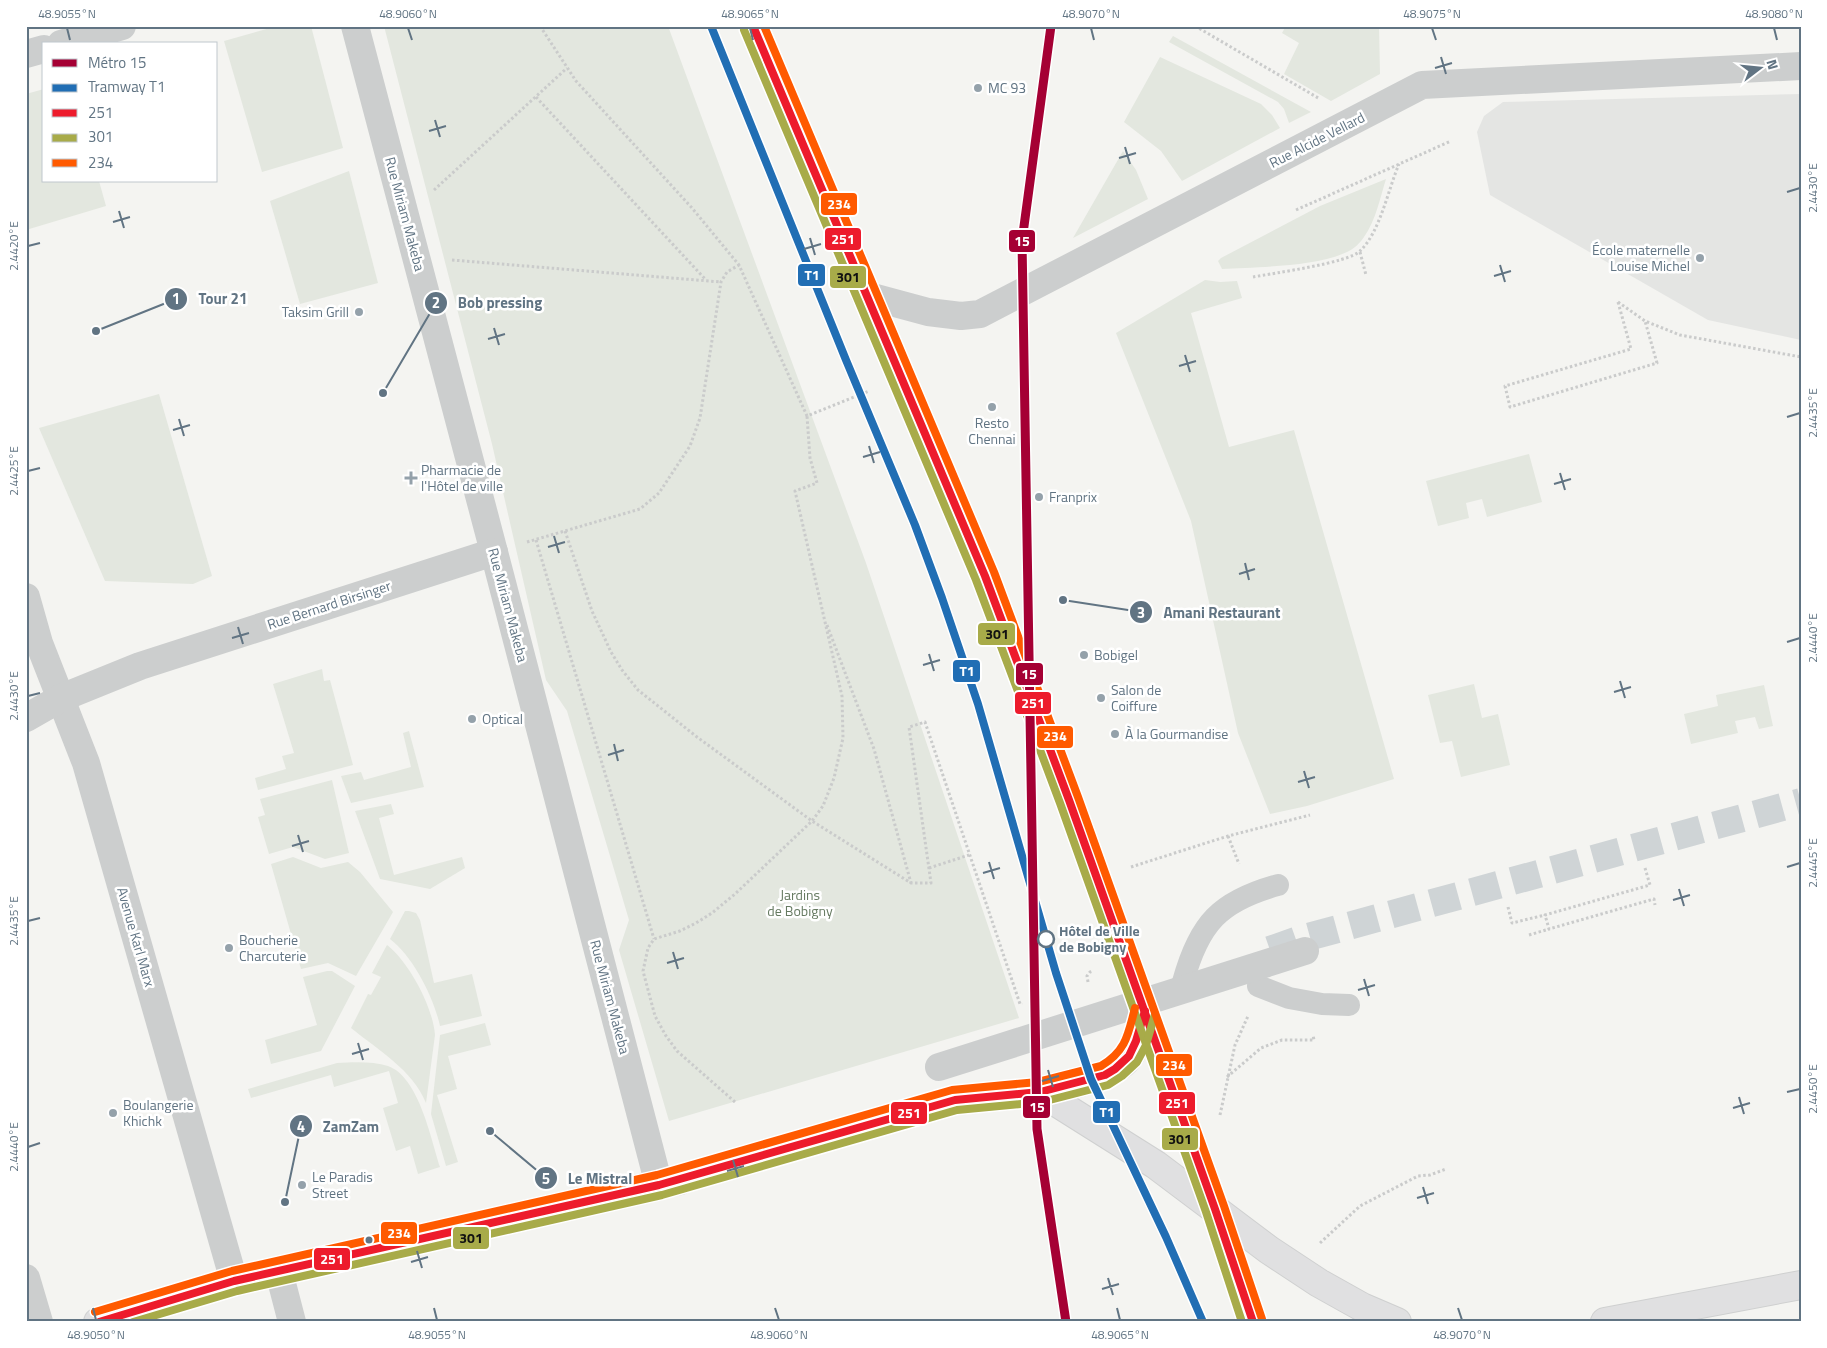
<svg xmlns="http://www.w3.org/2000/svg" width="1827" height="1348" font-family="'Titillium Web',sans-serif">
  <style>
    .built { fill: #e4e5e3 }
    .green { fill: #e3e7df }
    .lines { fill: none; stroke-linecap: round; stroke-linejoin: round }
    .minor-tunnel { stroke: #cfd4d6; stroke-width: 28; stroke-dasharray: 28 14; stroke-linecap: butt }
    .primary-tunnel { stroke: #cfd4d6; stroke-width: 28; stroke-dasharray: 28 14; stroke-linecap: butt }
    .primary-casing { stroke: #cfd0d0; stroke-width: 30 }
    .path { stroke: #cacbcb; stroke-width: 3; stroke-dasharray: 2.5 2.5; stroke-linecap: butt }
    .service { stroke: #cccece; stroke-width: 22 }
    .pedestrian { stroke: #cccece; stroke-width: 28 }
    .minor { stroke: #cccece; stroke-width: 28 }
    .tertiary { stroke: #cccece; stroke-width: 28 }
    .primary { stroke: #e0e0e1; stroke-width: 28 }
    .pedestrian-bridge { stroke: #cccece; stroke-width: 28 }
    .bus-1-casing { stroke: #fff; stroke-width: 11 }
    .bus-2-casing { stroke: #fff; stroke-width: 11 }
    .bus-3-casing { stroke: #fff; stroke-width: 11 }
    .bus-1 { stroke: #ed1b2c; stroke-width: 8 }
    .bus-2 { stroke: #a8ab49; stroke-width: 8 }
    .bus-3 { stroke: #ff5a00; stroke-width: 8 }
    .tram-1-casing { stroke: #fff; stroke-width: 11 }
    .tram-1 { stroke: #216eb4; stroke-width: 8 }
    .metro-1-casing { stroke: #fff; stroke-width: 12 }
    .metro-1 { stroke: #a50034; stroke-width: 9 }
    .ticks { fill: none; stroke: #617483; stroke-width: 2 }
    .poi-dot { fill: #94a1aa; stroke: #fff; stroke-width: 2 }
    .stop-dot { fill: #fff; stroke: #617483; stroke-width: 2.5 }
    .bus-dot { fill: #617483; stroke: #fff; stroke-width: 2 }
    .labels { text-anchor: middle; stroke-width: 5; stroke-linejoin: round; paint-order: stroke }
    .poi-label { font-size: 14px; fill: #617483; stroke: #fff; text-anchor: start }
    .street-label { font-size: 14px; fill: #617483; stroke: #fff }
    .park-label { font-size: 14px; fill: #667a61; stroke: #fff }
    .stop-label { font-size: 14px; font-weight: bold; fill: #617483; stroke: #fff; text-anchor: start }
    .leader { fill: none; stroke: #617483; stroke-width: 2 }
    .callout-dot { fill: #617483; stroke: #fff; stroke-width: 2 }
    .mark-label { font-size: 15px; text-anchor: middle; font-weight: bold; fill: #fff }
    .callout-label { font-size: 15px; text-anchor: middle; font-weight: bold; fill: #617483; stroke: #fff; stroke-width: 5; stroke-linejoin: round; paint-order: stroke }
    .line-badge { stroke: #fff; stroke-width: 2 }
    .badge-label { font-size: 14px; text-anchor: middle; font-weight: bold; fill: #fff }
    .pale-badge-label { font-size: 14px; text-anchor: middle; font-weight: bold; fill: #111 }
    .neatline { fill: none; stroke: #617483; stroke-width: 2 }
    .ticks-label { font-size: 12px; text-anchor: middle; fill: #617483 }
  </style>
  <rect width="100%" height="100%" fill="#f4f4f1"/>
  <path class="built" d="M1801,94V340L1708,320L1490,195L1477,132L1484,116L1503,102Z"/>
  <g class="green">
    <path d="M277,26H311L343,148L262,172L224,41Z"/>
    <path d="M384,26H668L866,563L1019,1018L669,1121L619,950L629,920L567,711L546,680L492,444Z"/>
    <path d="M1286,26H1379L1380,74L1331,101L1284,74L1299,43L1282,33Z"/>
    <path d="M1173,36L1311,112L1289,123L1284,109L1278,102L1169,42Z"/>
    <path d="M1160,57L1261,104L1272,115L1280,128L1182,181L1161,151L1124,122Z"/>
    <path d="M44,89V181H99L106,206L26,230V94Z"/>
    <path d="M1123,151L1136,170L1148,199L1073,238Z"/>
    <path d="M349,171L378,283L300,304L270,201Z"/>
    <path d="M1386,179C1380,198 1376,220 1364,237C1360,243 1354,249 1347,252C1316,267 1256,267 1222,269L1218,261L1221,258L1320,206Z"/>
    <path d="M1205,280L1220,282L1237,281L1242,298L1191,313L1229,447L1294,430L1394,779L1307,806L1270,814L1238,733L1191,521L1116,333Z"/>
    <path d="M159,394L212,576L193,584L105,581L39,428Z"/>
    <path d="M1529,454L1542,502L1487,517L1482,499L1466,503L1469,518L1438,526L1426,481Z"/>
    <path d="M322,669L324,681L330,680L353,765L258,790L255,778L286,769L282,756L294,753L273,684Z"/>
    <path d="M1474,684L1482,718L1498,714L1510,765L1461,777L1452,741L1440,743L1428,695Z"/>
    <path d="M1764,685L1773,726L1759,729L1755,717L1735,721L1738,733L1691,744L1684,714L1718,706L1716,695Z"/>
    <path d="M409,731L424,787L351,803L341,776L361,772L364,780L411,767L403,733Z"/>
    <path d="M332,780L349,853L325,859L293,847L269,854L258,817L265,815L260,799Z"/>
    <path d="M391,804L394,814L379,818L394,875L462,857L465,868L430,889L380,879L355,811Z"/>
    <path d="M293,857L321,868L348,862L360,872L393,912L356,976L328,963L301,969L271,864Z"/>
    <path d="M405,911H409L416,913L420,920L434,983L472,974L482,1016L440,1026C434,998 413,956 390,939Z"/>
    <path d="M387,945C409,962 433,1007 435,1035L426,1103C413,1070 378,1050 351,1028L368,994L371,995L381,977L372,973Z"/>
    <path d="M327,971H332L355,986L321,1051L271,1064L265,1040L317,1025L303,977Z"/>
    <path d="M485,1023L491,1045L448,1056L457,1089L437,1095L458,1162L446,1166L431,1114L440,1035Z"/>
    <path d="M337,1063C353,1062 373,1061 388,1066C419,1077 431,1139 440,1167L418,1174L410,1146L396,1151L383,1108L398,1103L389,1071L334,1087L331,1075L251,1098L248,1089Z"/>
  </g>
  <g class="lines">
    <path class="minor-tunnel" d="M1270,950L1301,939L1801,802"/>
    <path class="primary-tunnel" d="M680,1180L955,1100"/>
    <defs>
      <g id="primary">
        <path d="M955,1100L1040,1092L1156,1165L1269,1250L1319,1283L1362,1307L1397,1322"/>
        <path d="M98,1322L234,1281L680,1180"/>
        <path d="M1605,1322L1801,1285"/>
      </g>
    </defs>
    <use href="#primary" class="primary-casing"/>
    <g class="path">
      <path d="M540,26L576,81L692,208L739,265L807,416L869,391"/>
      <path d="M1195,26L1320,99"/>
      <path d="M536,97L706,280"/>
      <path d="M434,190L567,68"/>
      <path d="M1296,210L1451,141"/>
      <path d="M1360,252L1366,275"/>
      <path d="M452,260L721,282"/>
      <path d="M1253,277C1274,273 1348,263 1360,251C1380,232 1388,190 1399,164"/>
      <path d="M1618,302L1631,349L1505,386L1510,407L1657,363L1645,321"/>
      <path d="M1618,302L1645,321L1680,335L1801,357"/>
      <path d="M565,531L592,611L611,652L622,670L638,690L697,737L812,821L911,883H931L909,727L925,722L1020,1004L1022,1003"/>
      <path d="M536,540L654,939"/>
      <path d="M527,542L640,509L659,493L690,446L700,418L721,282L727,272L739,265"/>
      <path d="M827,625L874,749L911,883"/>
      <path d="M1228,836L1239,864"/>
      <path d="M1131,867L1228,836L1310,815"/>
      <path d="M929,868L969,855"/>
      <path d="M1645,868L1650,885L1545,915L1549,929L1654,899L1655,905"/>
      <path d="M1508,907L1512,923L1545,915"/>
      <path d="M1529,935L1549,929"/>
      <path d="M1088,982L1087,976L1090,972L1093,971"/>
      <path d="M1227,1077L1261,1048L1282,1040H1314L1313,1035"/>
      <path d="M735,1102L677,1051L666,1036L655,1016L643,971L648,948L654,939L680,931L696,923L712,913L735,894L812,821L823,806L834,778L843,738L842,696L795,491L817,483L810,458L807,416"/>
      <path d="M1220,1115L1235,1045L1248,1016"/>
      <path d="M1320,1243L1360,1206L1418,1176L1430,1175L1446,1169"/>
    </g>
    <g class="service">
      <path d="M1183,982C1199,923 1220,901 1278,885"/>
      <path d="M1258,986L1289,998L1322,1004L1349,1005"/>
    </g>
    <path class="pedestrian" d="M26,1278L39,1322"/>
    <g class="minor">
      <path d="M355,26L494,552L659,1185"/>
      <path d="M61,44L122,26"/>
      <path d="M26,54L44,49"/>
      <path d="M865,295L928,312L961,316L980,314L1422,85L1801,66"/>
      <path d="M26,597L39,643L86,763L234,1281"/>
      <path d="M26,718L61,698L140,666L494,552"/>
      <path d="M279,1272L292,1322"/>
    </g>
    <g class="tertiary">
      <path d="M753,26L985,576L1069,800L1215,1209L1253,1322"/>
      <path d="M1040,1092C1066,1086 1115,1080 1131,1055C1137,1047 1142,1022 1145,1011"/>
    </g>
    <use href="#primary" class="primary"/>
    <path class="pedestrian-bridge" d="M939,1067L1305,951"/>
    <defs>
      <g id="bus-1">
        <path d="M753,26L985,576L1069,800L1215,1209L1253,1322"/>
        <path d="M99,1322L234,1281L659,1185L955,1100L1040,1092L1105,1075L1115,1069L1129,1056L1136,1041L1145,1011"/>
      </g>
      <g id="bus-2">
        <path d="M744,30L976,580L1060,803L1206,1212L1242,1322"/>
        <path d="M133,1322L237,1291L662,1195L957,1110L1042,1102L1108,1085L1122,1076L1137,1062L1146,1045L1155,1014"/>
      </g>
      <g id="bus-3">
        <path d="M764,26L994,572L1078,797L1224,1206L1262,1319"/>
        <path d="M95,1312L232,1271L657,1175L952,1090L1038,1082L1101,1066C1126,1051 1128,1035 1135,1008"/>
      </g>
    </defs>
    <use href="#bus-1" class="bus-1-casing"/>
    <use href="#bus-2" class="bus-2-casing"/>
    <use href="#bus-3" class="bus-3-casing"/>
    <use href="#bus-1" class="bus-1"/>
    <use href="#bus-2" class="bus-2"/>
    <use href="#bus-3" class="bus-3"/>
    <defs>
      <path id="tram-1" d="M711,26L846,360L915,525L942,598L978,704L1056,973L1091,1079L1166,1237L1203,1322"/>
    </defs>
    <use href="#tram-1" class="tram-1-casing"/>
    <use href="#tram-1" class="tram-1"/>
    <defs>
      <path id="metro-1" d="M1051,26L1022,241L1037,1129L1066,1322"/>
    </defs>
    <use href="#metro-1" class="metro-1-casing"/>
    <use href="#metro-1" class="metro-1"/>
  </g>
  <path class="ticks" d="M67,28L70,40M408,28L412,40M750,28L753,40M1091,28L1094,40M1432,28L1436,40M1774,28L1777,40M1441,57L1446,74M1435,68L1452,63M435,120L440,137M429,131L446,126M1125,147L1130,164M1119,158L1136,153M1787,192L1800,188M119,211L124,228M113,222L130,217M810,238L815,255M28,246L40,243M804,249L821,244M1500,265L1505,282M1494,276L1511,271M494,328L499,345M488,339L505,334M1185,355L1190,372M1179,366L1196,361M1787,417L1800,413M179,419L184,436M173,430L190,425M869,446L874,463M863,457L880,452M28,471L40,468M1560,473L1565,490M1554,484L1571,479M554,536L559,553M548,547L565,542M1245,563L1249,580M1239,574L1255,569M238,627L243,644M232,638L249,633M1787,642L1800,638M929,654L934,671M923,665L940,660M1620,681L1625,698M1614,692L1631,687M28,696L40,693M614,744L618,761M608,755L624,750M1304,771L1309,788M1298,782L1315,777M298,835L303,852M292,846L309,841M989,862L994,879M1787,867L1800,863M983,873L1000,868M1679,889L1684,906M1673,900L1690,895M28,921L40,918M673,952L678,969M667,963L684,958M1364,979L1369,996M1358,990L1375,985M358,1043L363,1060M352,1054L369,1049M1048,1070L1053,1087M1042,1081L1059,1076M1787,1092L1800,1089M1739,1097L1744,1114M1733,1108L1750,1103M28,1147L40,1143M733,1160L738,1177M727,1171L744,1166M1423,1187L1428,1204M1417,1198L1434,1193M417,1251L422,1268M411,1262L428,1257M1108,1278L1113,1295M1102,1289L1119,1284M93,1308L96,1320M434,1308L437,1320M775,1308L779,1320M1117,1308L1120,1320M1458,1308L1462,1320"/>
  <g class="poi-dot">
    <circle cx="978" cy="88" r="5"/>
    <circle cx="1700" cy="258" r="5"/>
    <circle cx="359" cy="312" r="5"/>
    <circle cx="992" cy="407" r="5"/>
    <path d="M408.5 470.5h5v5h5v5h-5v5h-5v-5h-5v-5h5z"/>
    <circle cx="1039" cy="497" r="5"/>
    <circle cx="1084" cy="655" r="5"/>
    <circle cx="1101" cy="698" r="5"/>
    <circle cx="472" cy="719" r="5"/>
    <circle cx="1115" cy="734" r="5"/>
    <circle cx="229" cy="948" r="5"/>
    <circle cx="113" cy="1113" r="5"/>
    <circle cx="302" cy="1185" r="5"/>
  </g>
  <circle class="stop-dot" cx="1046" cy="939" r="8"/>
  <circle class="bus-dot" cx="369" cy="1240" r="4.5"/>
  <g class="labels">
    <g class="poi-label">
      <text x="988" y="93">MC 93</text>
      <text x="1690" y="255" text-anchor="end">École maternelle<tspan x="1690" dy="16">Louise Michel</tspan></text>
      <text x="349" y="317" text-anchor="end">Taksim Grill</text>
      <text x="992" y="428" text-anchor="middle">Resto<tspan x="992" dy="16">Chennai</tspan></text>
      <text x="421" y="475">Pharmacie de<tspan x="421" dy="16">l'Hôtel de ville</tspan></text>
      <text x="1049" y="502">Franprix</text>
      <text x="1094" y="660">Bobigel</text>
      <text x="1111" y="695">Salon de<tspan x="1111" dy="16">Coiffure</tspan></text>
      <text x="482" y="724">Optical</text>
      <text x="1125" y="739">À la Gourmandise</text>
      <text x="239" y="945">Boucherie<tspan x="239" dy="16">Charcuterie</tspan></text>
      <text x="123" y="1110">Boulangerie<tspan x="123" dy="16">Khichk</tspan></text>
      <text x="312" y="1182">Le Paradis<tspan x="312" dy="16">Street</tspan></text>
    </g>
    <g class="street-label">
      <text transform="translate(1317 140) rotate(-27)" y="5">Rue Alcide Vellard</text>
      <text transform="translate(405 214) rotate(75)" y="5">Rue Miriam Makeba</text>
      <text transform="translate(329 605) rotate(-18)" y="5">Rue Bernard Birsinger</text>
      <text transform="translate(508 605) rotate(75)" y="5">Rue Miriam Makeba</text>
      <text transform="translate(136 937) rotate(74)" y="5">Avenue Karl Marx</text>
      <text transform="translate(610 997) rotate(75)" y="5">Rue Miriam Makeba</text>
    </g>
    <g class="park-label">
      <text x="800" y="900">Jardins<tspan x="800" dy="16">de Bobigny</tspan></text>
    </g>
    <g class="stop-label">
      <text x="1059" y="936">Hôtel de Ville<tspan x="1059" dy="16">de Bobigny</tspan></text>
    </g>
  </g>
  <path class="leader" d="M96 331L176 299M383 393L436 303M1063 600L1141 612M285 1202L301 1126M490 1131L546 1178"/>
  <g class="callout-dot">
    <circle cx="96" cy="331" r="5"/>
    <circle cx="383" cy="393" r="5"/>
    <circle cx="1063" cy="600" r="5"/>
    <circle cx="285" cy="1202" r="5"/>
    <circle cx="490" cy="1131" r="5"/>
    <circle cx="176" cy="299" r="12"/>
    <circle cx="436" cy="303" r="12"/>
    <circle cx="1141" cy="612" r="12"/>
    <circle cx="301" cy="1126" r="12"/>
    <circle cx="546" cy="1178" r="12"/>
  </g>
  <g class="mark-label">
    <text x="176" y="304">1</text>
    <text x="436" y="308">2</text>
    <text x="1141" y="618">3</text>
    <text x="301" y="1132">4</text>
    <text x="546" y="1184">5</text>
  </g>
  <g class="callout-label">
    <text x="223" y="304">Tour 21</text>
    <text x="500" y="308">Bob pressing</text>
    <text x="1222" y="618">Amani Restaurant</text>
    <text x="351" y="1132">ZamZam</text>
    <text x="600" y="1184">Le Mistral</text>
  </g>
  <g class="line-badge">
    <rect x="820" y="192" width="38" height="24" rx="5" fill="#ff5a00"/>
    <rect x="824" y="227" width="38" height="24" rx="5" fill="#ed1b2c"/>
    <rect x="1008" y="229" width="28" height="24" rx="5" fill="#a50034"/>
    <rect x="797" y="263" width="29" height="24" rx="5" fill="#216eb4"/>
    <rect x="829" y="265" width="38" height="24" rx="5" fill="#a8ab49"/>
    <rect x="977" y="622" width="39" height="24" rx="5" fill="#a8ab49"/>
    <rect x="952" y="659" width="29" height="24" rx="5" fill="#216eb4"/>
    <rect x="1015" y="662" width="29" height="24" rx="5" fill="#a50034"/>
    <rect x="1014" y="691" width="38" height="24" rx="5" fill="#ed1b2c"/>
    <rect x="1036" y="725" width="38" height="24" rx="5" fill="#ff5a00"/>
    <rect x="1155" y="1053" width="38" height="24" rx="5" fill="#ff5a00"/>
    <rect x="1158" y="1091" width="38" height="24" rx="5" fill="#ed1b2c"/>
    <rect x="1022" y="1095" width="29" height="24" rx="5" fill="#a50034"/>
    <rect x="1092" y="1100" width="29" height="24" rx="5" fill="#216eb4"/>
    <rect x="890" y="1101" width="38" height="24" rx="5" fill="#ed1b2c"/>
    <rect x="1161" y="1127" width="38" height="24" rx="5" fill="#a8ab49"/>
    <rect x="380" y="1221" width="38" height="24" rx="5" fill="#ff5a00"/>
    <rect x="452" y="1226" width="38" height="24" rx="5" fill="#a8ab49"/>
    <rect x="313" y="1247" width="38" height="24" rx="5" fill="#ed1b2c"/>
  </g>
  <g class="badge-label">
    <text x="839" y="209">234</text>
    <text x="843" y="244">251</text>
    <text x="1022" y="246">15</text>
    <text x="812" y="280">T1</text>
    <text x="967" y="676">T1</text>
    <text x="1029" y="679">15</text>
    <text x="1033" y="708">251</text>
    <text x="1055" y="741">234</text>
    <text x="1174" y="1070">234</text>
    <text x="1177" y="1108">251</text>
    <text x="1037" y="1112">15</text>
    <text x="1107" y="1117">T1</text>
    <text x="909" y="1118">251</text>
    <text x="399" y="1238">234</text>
    <text x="332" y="1264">251</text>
  </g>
  <g class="pale-badge-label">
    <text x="848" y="282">301</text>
    <text x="997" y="639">301</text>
    <text x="1180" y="1144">301</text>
    <text x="471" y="1243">301</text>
  </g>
  <rect width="1827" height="1348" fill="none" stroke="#ffffff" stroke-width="55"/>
  <rect x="42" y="42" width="175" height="140" fill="#ffffff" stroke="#c0c7cd"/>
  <rect x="52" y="59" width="25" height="8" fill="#a50034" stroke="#c0c7cd"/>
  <text x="88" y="68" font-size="15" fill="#617483">Métro 15</text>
  <rect x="52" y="84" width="25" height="8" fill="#216eb4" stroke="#c0c7cd"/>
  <text x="88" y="92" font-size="15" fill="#617483">Tramway T1</text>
  <rect x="52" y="109" width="25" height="8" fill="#ed1b2c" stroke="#c0c7cd"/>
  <text x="88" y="118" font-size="15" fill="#617483">251</text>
  <rect x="52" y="134" width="25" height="8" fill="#a8ab49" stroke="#c0c7cd"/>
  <text x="88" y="142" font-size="15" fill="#617483">301</text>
  <rect x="52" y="159" width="25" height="8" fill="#ff5a00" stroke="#c0c7cd"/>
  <text x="88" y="168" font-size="15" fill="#617483">234</text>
  <g transform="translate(1760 68) rotate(74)" stroke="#ffffff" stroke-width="4" paint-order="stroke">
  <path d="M0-4L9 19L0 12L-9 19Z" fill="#617483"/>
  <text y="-8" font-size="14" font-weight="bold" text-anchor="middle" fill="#617483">N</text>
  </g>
  <rect x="28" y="28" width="1772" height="1292" class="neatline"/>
  <g class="ticks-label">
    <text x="67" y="18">48.9055°N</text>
    <text x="408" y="18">48.9060°N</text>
    <text x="750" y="18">48.9065°N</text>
    <text x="1091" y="18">48.9070°N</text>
    <text x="1432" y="18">48.9075°N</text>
    <text x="1774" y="18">48.9080°N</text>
    <text transform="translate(1813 188) rotate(-90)" y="4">2.4430°E</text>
    <text transform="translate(14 246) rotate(-90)" y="4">2.4420°E</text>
    <text transform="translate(1813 413) rotate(-90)" y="4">2.4435°E</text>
    <text transform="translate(14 471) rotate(-90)" y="4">2.4425°E</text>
    <text transform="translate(1813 638) rotate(-90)" y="4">2.4440°E</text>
    <text transform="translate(14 696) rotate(-90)" y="4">2.4430°E</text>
    <text transform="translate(1813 863) rotate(-90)" y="4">2.4445°E</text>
    <text transform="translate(14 921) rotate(-90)" y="4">2.4435°E</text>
    <text transform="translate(1813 1089) rotate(-90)" y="4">2.4450°E</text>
    <text transform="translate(14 1147) rotate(-90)" y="4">2.4440°E</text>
    <text x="96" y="1339">48.9050°N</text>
    <text x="437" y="1339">48.9055°N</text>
    <text x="779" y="1339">48.9060°N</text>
    <text x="1120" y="1339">48.9065°N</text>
    <text x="1462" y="1339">48.9070°N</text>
  </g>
</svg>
